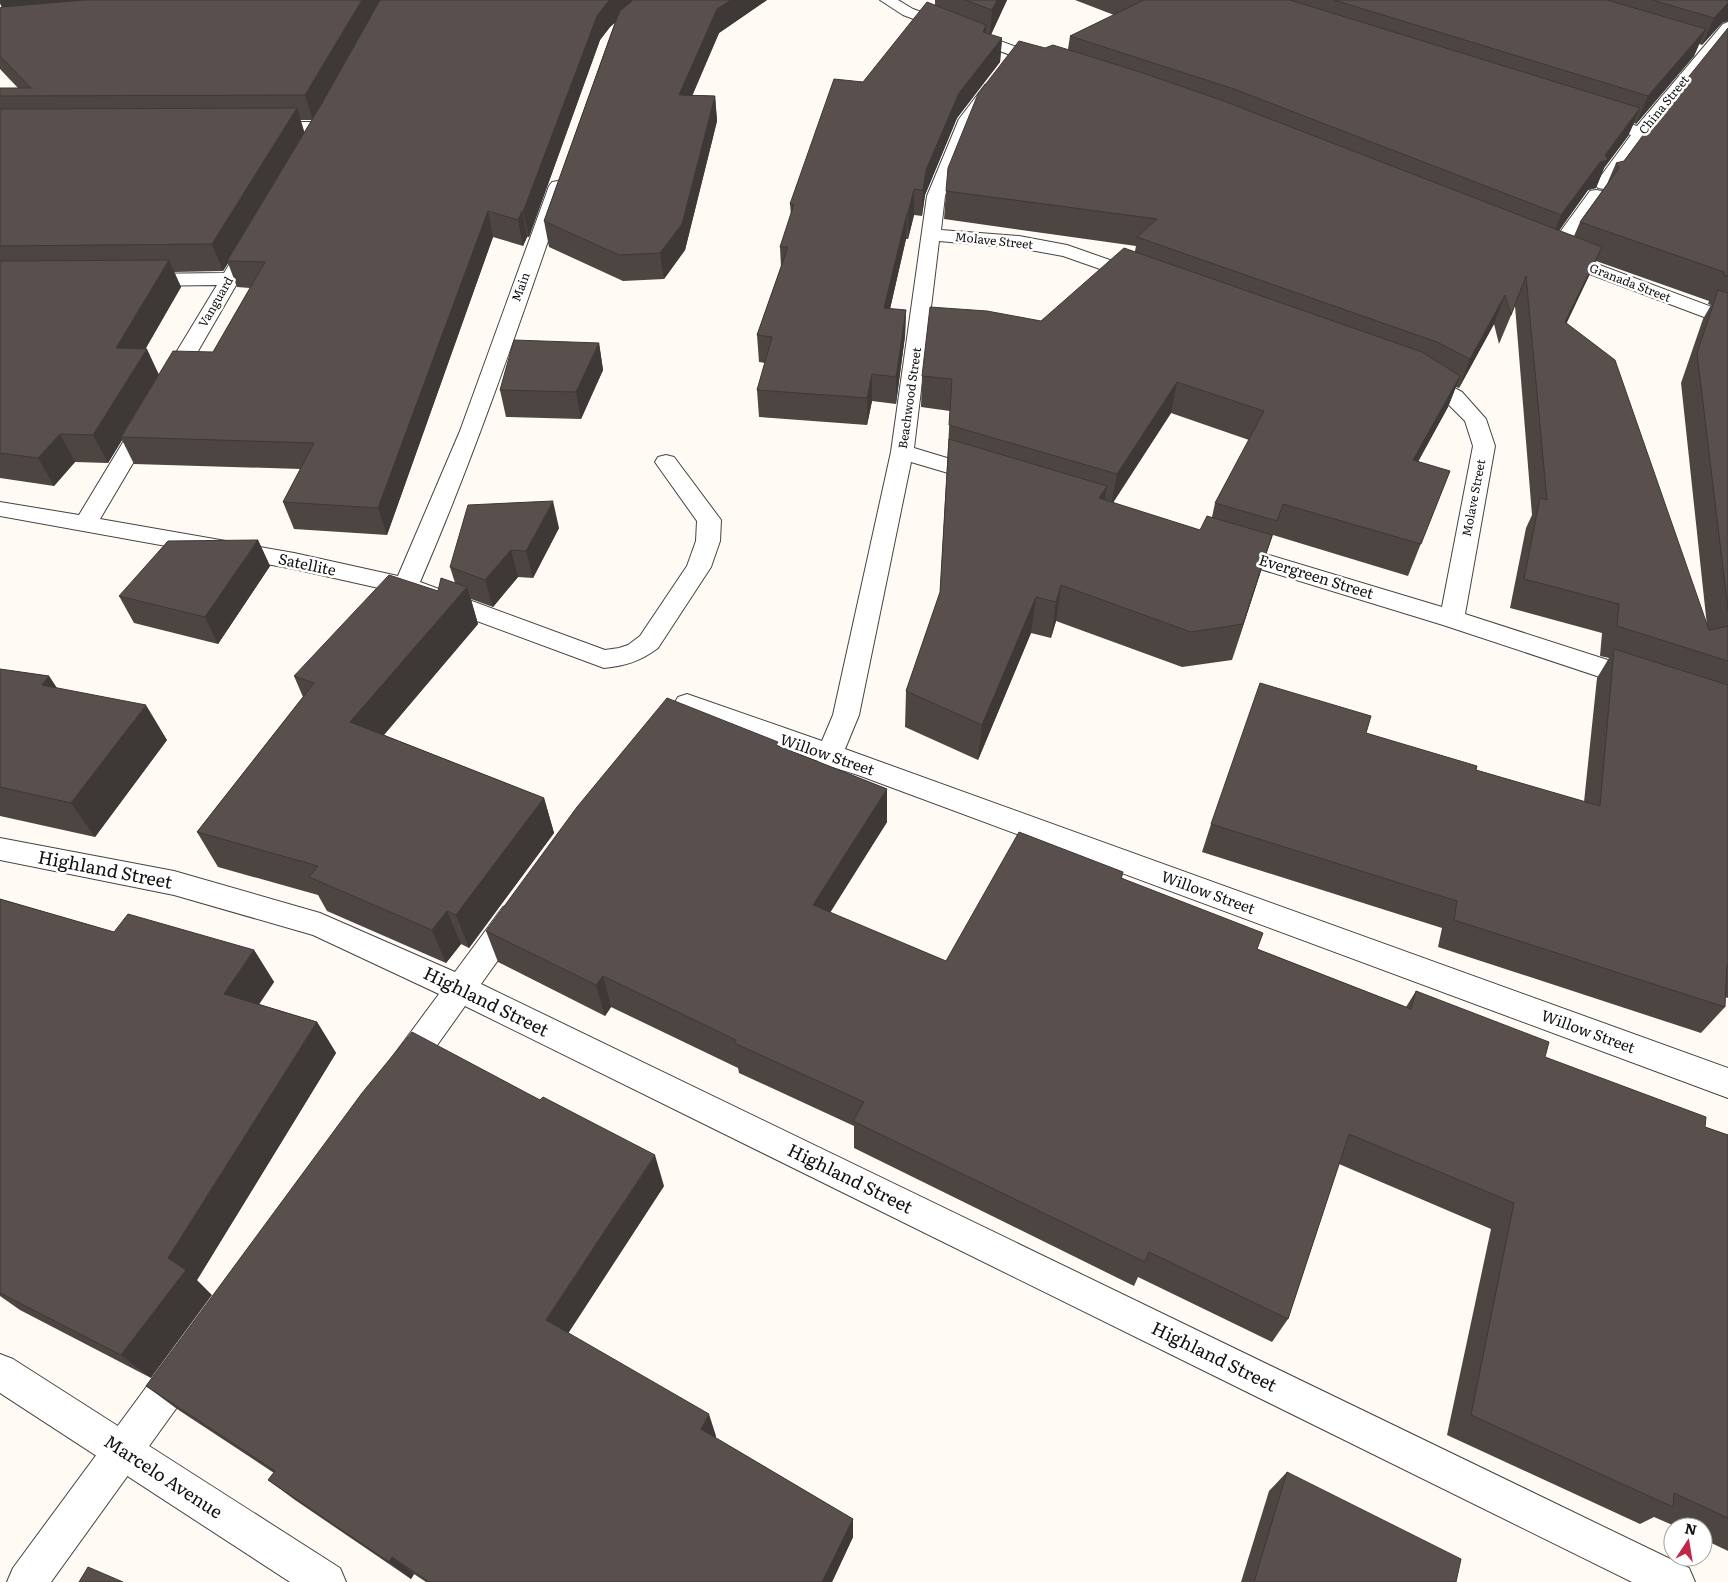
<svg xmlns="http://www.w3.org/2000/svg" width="1728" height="1582" font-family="Literata,serif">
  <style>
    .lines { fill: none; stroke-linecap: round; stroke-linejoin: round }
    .minor-casing { stroke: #444; stroke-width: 2 }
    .tertiary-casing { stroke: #444; stroke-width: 2 }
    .minor { fill: #fff; fill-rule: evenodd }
    .tertiary { fill: #fff; fill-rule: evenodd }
    .wall { fill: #4d4542; fill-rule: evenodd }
    .shaded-wall { fill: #3e3836 }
    .building { fill: #59504d; stroke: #3e3836 }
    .labels { text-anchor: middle; stroke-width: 5; stroke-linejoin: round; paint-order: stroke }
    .far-street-label { font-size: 12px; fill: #111; stroke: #fff }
    .street-label { font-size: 15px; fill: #111; stroke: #fff }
    .near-street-label { font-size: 18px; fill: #111; stroke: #fff }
  </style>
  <rect width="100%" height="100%" fill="#fffbf4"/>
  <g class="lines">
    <defs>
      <g id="minor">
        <path d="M880,0H898L913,9L1052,60L1054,63L1052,66H1040L903,15Z"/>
        <path d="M1728,22V37L1647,137L1610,188L1604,189L1598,188L1595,184L1631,135L1590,123L1588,119L1590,115L1596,114L1637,126L1723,24Z"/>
        <path d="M991,83L997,85L999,88L975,120L945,196L941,230L1019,236L1067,245L1147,273L1150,277L1147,281L1140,283L1063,256L1019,248L939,241L914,448L990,471L993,476L990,481L982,483L911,462L859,715L845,749L1728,1068V1098L858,775L819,763L818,761L678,711L674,704L678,697L687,694L822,741L833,715L891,452L927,196L959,119L985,85Z"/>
        <path d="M264,122H320L326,123L328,127L326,131L320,132L258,131L256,127L258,123Z"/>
        <path d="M558,181L564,182L567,186C521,319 476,453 420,582L605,650L619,648L628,645L640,636L687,566L696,541L697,521L655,462L658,457L666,455L674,457L721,520L720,541L711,567L658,648C641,661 625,666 604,668L401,593L294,569L0,516V502L79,515L137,419L140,414L148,412L156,414L159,419L100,519L294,553L398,576L460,431L549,186L552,182Z"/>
        <path d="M1596,190L1602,191L1605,195L1565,252L1728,313V326L1547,258L1545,254L1547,250L1590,191Z"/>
        <path d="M252,236L259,238L261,242L179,384L175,388L168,390L161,388L157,384L217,285L139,286L132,284L129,280L132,276L139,274L224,273L245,238Z"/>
        <path d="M1420,371L1427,373L1462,392L1486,419L1495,446L1465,614L1648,673L1652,680L1648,687L1639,689L1630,687L1443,625L1221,557L1217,551L1221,545L1229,543L1442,607L1473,446L1465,421L1446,402L1413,381L1410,377L1413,373Z"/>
        <path d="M0,838L174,871L320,913L455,972L503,907L513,904L523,907L528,916L523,925L481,984L1689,1568L1695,1582H1632L465,1006L413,1079L402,1083L391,1079L386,1069L391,1059L439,994L313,935L174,895L0,860Z"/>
        <path d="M183,1350L196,1355L201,1368L196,1381L51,1582H7L13,1568L170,1355Z"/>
      </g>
      <path id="tertiary" d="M0,1354L13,1359L340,1568L346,1582H290L0,1393Z"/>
    </defs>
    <use href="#minor" class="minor-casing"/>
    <use href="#tertiary" class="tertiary-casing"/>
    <use href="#minor" class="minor"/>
    <use href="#tertiary" class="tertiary"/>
  </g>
  <g class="wall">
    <path d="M0,0H767L719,33L692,95L715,96L717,121L685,250L664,279L623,281L549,247L544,221L615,22L610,27L600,40L529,237H527L523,246L493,237L387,535L294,529L283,502L300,469L134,464L122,440L108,463L75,462L54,486L0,478V88H18L0,69V8L2,7L0,3ZM300,120H312L304,133ZM228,263L237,287L250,288L213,352L159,375L145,349L181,287L174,272L223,271Z"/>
    <path d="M935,0H1007L991,35L1002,38L1000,62L957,118L925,195L922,216L914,215L908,239H906L890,309L906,310L905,336L896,404L872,401L867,425L759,417L757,390L765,363L759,362L757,335L781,267L780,247L791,215L790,204L863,82L935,5Z"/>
    <path d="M1075,0H1728L1722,23L1702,45L1699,44L1694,56L1636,124L1634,123L1628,136L1604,168L1596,188L1588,190L1559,231L1574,236L1580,222L1607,184L1616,163L1624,161L1728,28V998L1725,997V1007L1701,1033L1438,947L1442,928L1202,852L1211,824L1366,733L1476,770L1584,802L1597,678L1609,658L1600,656L1602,633L1510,608L1526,528L1532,515L1515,306L1499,344L1494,324L1459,388L1456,387L1448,407L1418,462L1450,471L1408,576L1273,535L1267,552L1232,660L1182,667L1056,621L1051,638L1031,633L978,760L905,727L906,691L940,593L950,411L921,407L922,376L1041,321L1135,251L1136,246L944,219L946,191L1045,48L1068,49L1070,36L1114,15ZM1596,261L1709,301L1708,304L1711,305L1703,319L1681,383L1707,626L1566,323ZM1171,413L1249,440L1215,503L1212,517L1200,530L1113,503Z"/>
    <path d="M599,343L603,370L581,419L506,417L500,390Z"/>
    <path d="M559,528L533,578L518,577L493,607L471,599L478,624L384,735L544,798L554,833L469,948L461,944L446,963L327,911L318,895L218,867L197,832L303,697L294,676L455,583L450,567Z"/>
    <path d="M258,540L270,566L218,644L134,623L119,596Z"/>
    <path d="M0,669L49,676L57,688L167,740L95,837L0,816Z"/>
    <path d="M778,746L887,789V822L830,913L946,961L1123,872L1122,878L1257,949L1406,1007L1416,991L1545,1057L1705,1127L1728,1135V1551L1703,1539V1527H1677L1654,1517L1640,1524L1447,1435L1491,1229L1339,1164L1288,1319L1272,1342L1138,1277L1134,1286L854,1148V1126L739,1073L738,1068L611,1007L605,1016L498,962L486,931Z"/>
    <path d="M0,899L114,932L254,950L274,982L259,1004L317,1022L336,1053L197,1280L151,1378L20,1310L0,1296Z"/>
    <path d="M664,1186L568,1333L716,1436L715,1438L853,1519V1537L832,1582H426L414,1574L411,1579L295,1500L268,1480L274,1473L177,1409L146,1386Z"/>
    <path d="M1287,1472L1456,1582H1241L1269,1491Z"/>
  </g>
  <g class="shaded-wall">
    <path d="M0,0H221L6,18L0,3Z"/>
    <path d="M362,0H382L313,120L305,95Z"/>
    <path d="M610,0H642L610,27L600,40L529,237L523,212L597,16L607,3Z"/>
    <path d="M731,0H767L719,33L682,120L679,95L717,9Z"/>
    <path d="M997,0H1007L990,36L992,10Z"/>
    <path d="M1728,3V21L1722,23L1702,45L1714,18Z"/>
    <path d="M986,25L984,49L983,32Z"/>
    <path d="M1706,29L1694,56L1636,124L1648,96Z"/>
    <path d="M1002,38L1000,62L957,118L925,195L922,216L923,190L926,170L959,93Z"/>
    <path d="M715,96L717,121L685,250L664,279L660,253Z"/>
    <path d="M297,108L305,134L227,261L228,263L223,271L212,244Z"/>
    <path d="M1640,108L1628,136L1604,168L1596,188L1588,190L1549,244L1561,215Z"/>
    <path d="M914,189V215L908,239V213Z"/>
    <path d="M488,211L493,237L387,535L378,508Z"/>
    <path d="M522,211L527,237L523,246L518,220Z"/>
    <path d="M907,213L906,239L884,335V308Z"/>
    <path d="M1602,247L1589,276L1553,352L1565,322Z"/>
    <path d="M169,260L181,287L130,376L116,348Z"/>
    <path d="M1505,295L1494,324L1459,388L1470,359Z"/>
    <path d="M906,310L905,336L896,404V377Z"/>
    <path d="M599,343L603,370L581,419L576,392Z"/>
    <path d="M147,349L160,377L121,437L122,440L108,463L93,435Z"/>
    <path d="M872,374V401L867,425V398Z"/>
    <path d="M1460,376L1448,407L1401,492L1413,460Z"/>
    <path d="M1177,382L1171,413L1111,505L1117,474Z"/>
    <path d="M60,434L75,462L54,486L38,458Z"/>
    <path d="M1107,486L1101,522L1099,498Z"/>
    <path d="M553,501L559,528L533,578L526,551Z"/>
    <path d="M1272,535L1261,571L1232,660L1243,624Z"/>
    <path d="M258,540L270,566L218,644L205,617Z"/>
    <path d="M511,550L518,577L493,607L485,580Z"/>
    <path d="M1061,585L1056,621L1051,638L1056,602Z"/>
    <path d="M467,587L478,624L365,757L350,722Z"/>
    <path d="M1036,597L1031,633L978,760L982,725Z"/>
    <path d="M49,676L72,712L42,685Z"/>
    <path d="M146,705L167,740L95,837L71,803Z"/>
    <path d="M887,789V822L814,937L813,905Z"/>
    <path d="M544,798L554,833L469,948L456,915Z"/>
    <path d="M447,911L461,944L446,963L432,930Z"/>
    <path d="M254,950L274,982L245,1025L224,994Z"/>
    <path d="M603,976L611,1007L605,1016L596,985Z"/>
    <path d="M317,1022L336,1053L197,1280L212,1295L151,1378L121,1355L168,1258Z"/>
    <path d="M655,1155L664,1186L560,1346L546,1320Z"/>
    <path d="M709,1414L716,1436L708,1451L701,1429Z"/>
    <path d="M853,1519V1537L832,1582H822Z"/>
    <path d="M392,1557L414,1574L411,1579L389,1562Z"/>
  </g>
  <g class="building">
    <path d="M84,0H362L305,95L0,96V88H31L0,56V8L2,7Z"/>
    <path d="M380,0H610L607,3L597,16L523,212L522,211L518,220L488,211L378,508L283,502L314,443L121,437L173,351L213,352L265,262L227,261L322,103Z"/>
    <path d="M633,0H731L717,9L679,95L715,96L682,224L660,253L619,255L544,221L617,18L620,11Z"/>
    <path d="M965,0H997L992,10Z"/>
    <path d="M1144,0H1290L1640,108L1605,155L1608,160L1600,162L1561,215L1234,89L1070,36Z"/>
    <path d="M1334,0H1607L1706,29L1648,96Z"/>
    <path d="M1652,0H1728V3L1714,18Z"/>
    <path d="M927,2L986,25L983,32L1002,38L959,93L926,170L923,190L914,189L908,213H907L884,308L906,310L896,377L872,374L867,398L757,390L772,337L757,335L788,247H780L794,204H790L834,79L863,82Z"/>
    <path d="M1728,28V276L1724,275V272L1580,222L1619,168L1616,163L1624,161L1661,111Z"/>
    <path d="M1019,41L1045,48L1053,45L1137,71L1221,100L1602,247L1565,322L1615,360L1709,630L1728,626V661L1617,626L1619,604L1524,579L1540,498L1547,500L1526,276L1511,315L1505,295L1470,359L1437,342L1137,237L1157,219L946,191L948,168L978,94Z"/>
    <path d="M297,108L212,244L0,246V109Z"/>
    <path d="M1124,248L1422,352L1460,376L1413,460L1450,471L1421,544L1283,504L1277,521L1215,503L1264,411L1177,382L1117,474L949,425L952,379L922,376L930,307L987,311L1041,321Z"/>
    <path d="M169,260L116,348L147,349L93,435L60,434L38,458L0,453V261Z"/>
    <path d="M1718,290L1728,293V610L1697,353Z"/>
    <path d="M514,340L599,343L576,392L500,390Z"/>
    <path d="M949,439L1107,486L1099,498L1200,530L1207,516L1272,535L1243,624L1191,632L1061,585L1056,602L1036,597L982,725L906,691L940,592Z"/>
    <path d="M553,501L526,551L511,550L485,580L450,567L468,505Z"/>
    <path d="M258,540L205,617L119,596L168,541Z"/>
    <path d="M389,575L438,591L441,578L467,587L350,722L544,798L456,915L447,911L432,930L309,877L318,866L197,832L314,683L294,676Z"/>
    <path d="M1614,649L1728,685V965L1727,964L1725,1007L1454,920L1457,901L1211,824L1260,683L1371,716L1366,733L1477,766L1476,770L1600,806Z"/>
    <path d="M0,669L49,676L42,685L146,705L71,803L0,787Z"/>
    <path d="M667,698L778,742L776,745L887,789L813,905L946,961L1019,832L1123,872L1121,878L1263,933L1257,949L1411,1009L1416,991L1549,1042L1545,1057L1706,1117L1705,1127L1728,1135V1518L1674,1493L1673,1507L1471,1415L1514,1203L1349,1134L1288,1319L1149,1252L1145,1262L853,1121L864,1102L734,1043L736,1040L603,976L596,985L486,931L577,807Z"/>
    <path d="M0,899L114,932L128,914L254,950L224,994L317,1022L168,1258L186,1270L121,1355L0,1293Z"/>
    <path d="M412,1032L540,1100L543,1097L655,1155L546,1320L709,1414L701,1429L853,1519L822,1582H429L392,1557L389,1562L268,1480L275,1471L146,1386L362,1093Z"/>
    <path d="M1287,1472L1461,1559L1456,1582H1254Z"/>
    <path d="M88,1567L123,1582H79Z"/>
  </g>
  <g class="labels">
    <g class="far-street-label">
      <text transform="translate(1664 105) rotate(-51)" y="4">China Street</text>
      <text transform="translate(994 241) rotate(6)" y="4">Molave Street</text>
      <text transform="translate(1630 283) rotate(21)" y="4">Granada Street</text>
      <text transform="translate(521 287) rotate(-70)" y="4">Main</text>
      <text transform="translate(216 302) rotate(-60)" y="4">Vanguard</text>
      <text transform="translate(910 398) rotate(-82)" y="4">Beachwood Street</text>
      <text transform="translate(1474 498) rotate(-79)" y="4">Molave Street</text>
    </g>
    <g class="street-label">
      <text transform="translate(307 565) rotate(12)" y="5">Satellite</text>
      <text transform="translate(1316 577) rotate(17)" y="5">Evergreen Street</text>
      <text transform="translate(827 755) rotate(19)" y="5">Willow Street</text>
      <text transform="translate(1208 893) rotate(20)" y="5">Willow Street</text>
      <text transform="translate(1588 1032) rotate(20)" y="5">Willow Street</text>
    </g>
    <g class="near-street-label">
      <text transform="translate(105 870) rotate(11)" y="6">Highland Street</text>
      <text transform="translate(486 1002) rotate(26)" y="6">Highland Street</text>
      <text transform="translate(850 1179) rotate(26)" y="6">Highland Street</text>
      <text transform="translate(1214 1357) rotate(26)" y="6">Highland Street</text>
      <text transform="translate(163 1477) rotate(33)" y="6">Marcelo Avenue</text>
    </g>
  </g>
  <g transform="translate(1688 1542) rotate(12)"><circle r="24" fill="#ffffff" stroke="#a0a0a0"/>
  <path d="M0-4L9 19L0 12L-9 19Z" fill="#c12848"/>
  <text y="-8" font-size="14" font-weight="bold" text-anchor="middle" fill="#111111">N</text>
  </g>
</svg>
